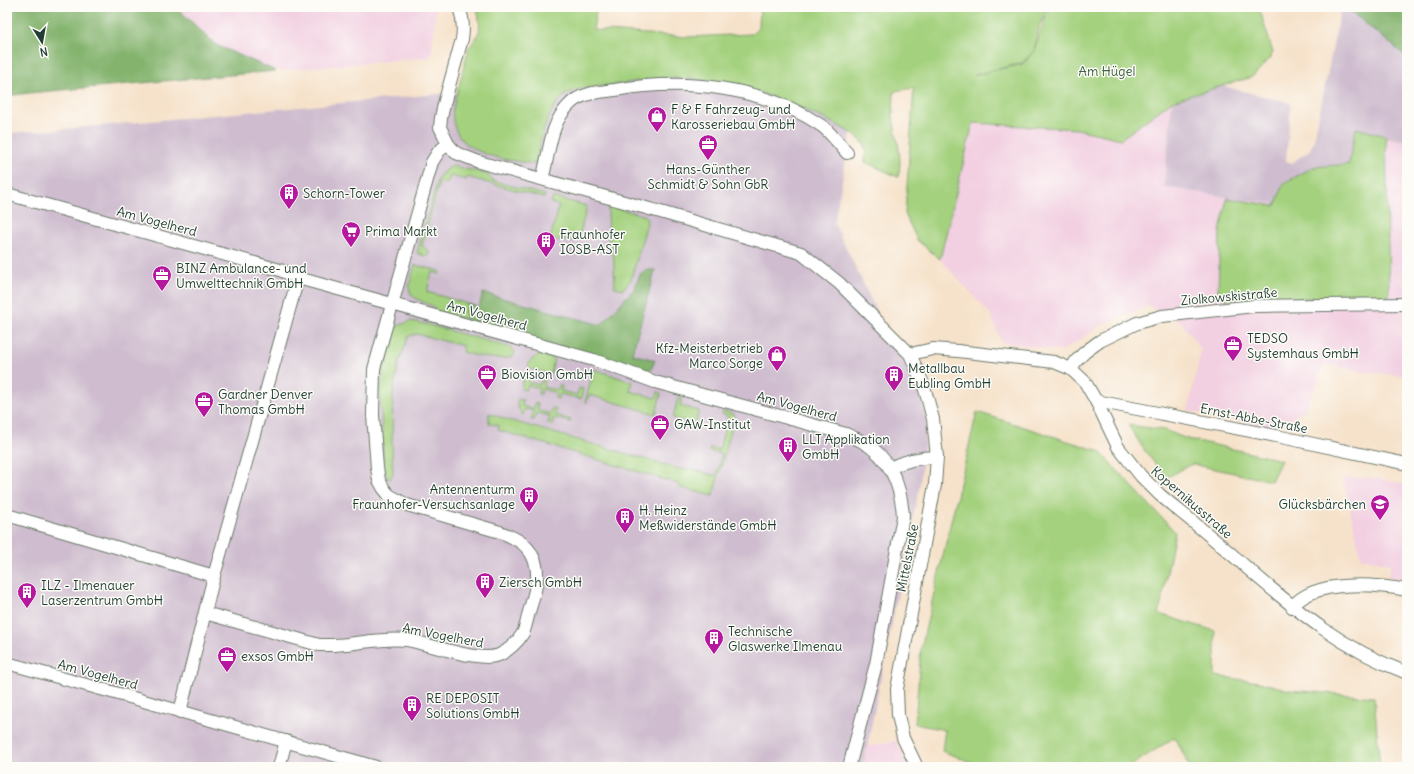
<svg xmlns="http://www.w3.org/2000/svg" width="1414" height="774" font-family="Delius,sans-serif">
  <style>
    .built { fill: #f2cfe1 }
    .industrial { fill: #cfbdcf }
    .green { fill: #a4d17e; stroke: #628759 }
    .forest { fill: #83b36d; stroke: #517850 }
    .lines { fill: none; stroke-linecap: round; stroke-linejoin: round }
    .street-casing { stroke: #6a7768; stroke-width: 14 }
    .street { stroke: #fff; stroke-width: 12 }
    .labels { text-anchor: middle; stroke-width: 3; stroke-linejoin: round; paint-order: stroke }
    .park-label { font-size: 13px; fill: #406246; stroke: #fdfcf7 }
    .poi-label { font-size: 13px; fill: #1f3d34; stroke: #fdfcf7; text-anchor: start }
    .street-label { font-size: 13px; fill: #1f3d34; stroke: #fdfcf7 }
  </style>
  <rect width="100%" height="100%" fill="#fdfcf7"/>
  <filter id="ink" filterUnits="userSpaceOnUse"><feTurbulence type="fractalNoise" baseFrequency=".025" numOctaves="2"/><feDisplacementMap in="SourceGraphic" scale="8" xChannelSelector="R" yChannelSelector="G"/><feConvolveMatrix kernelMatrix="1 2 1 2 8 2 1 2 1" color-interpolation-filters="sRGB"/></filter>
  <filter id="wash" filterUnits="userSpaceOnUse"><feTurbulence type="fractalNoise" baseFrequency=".012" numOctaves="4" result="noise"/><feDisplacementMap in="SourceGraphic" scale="16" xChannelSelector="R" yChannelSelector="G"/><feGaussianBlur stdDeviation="0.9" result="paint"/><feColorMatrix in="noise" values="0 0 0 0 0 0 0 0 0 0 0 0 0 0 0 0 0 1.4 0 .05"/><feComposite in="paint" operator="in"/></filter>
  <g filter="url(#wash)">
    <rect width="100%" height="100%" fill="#f6e2ca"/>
    <g class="built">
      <path d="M178,7H436L431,57L276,71L216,45L178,8Z"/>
      <path d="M1172,101L1164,187L1284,186L1356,132L1407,141V376L1364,372L1325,364L1304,411L1273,427L1188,411L1201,350L1181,322L1148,306L1107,322L1062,351L1001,342L991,315L940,259L973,123L1077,129L1121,139Z"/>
      <path d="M1343,478H1373L1407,484V580L1388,577L1391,564L1361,558Z"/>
      <path d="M896,741L908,767H863L867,747Z"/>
    </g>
    <g class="industrial">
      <path d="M1341,7H1345L1407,57V141L1356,132L1348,165L1284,186L1276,204L1233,198L1164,187L1172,101L1222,86L1291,103L1286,161L1292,163L1310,150L1314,140Z"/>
      <path d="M711,71L855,114L834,223L894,347L917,381L927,422L920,484L863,767H7V133L55,130L460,92Z"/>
    </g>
    <g class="green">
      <path d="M477,7H597L593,30L687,37L752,34L759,27L760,7H1047L1040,24L1034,51L1022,63L974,75L1023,64L1034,51L1049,7H1259L1273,53L1265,64L1252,77L1172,101L1121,139L1077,129L973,123L940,259L917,240L905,214L914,88L894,91C894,101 892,113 894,123C897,141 903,158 898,177L865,162C865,157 867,149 864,144C853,126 755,89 732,84C712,81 690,78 669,78C648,79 626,83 606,86C595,87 576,88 567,94C546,108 541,142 535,164C501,159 448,154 453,108L469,47C483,33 480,25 477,7Z"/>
      <path d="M1356,128L1386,136L1389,296L1225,300L1218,292L1220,232L1227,198L1275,206L1284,183L1314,167L1349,164Z"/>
      <path d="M453,166L487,174L493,181L545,195L544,198L467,177L466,180L450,176L447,184L439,182L422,246L429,251L428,256L421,255V253L419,254L417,253L438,178L445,170Z"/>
      <path d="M553,197L587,206L578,241L556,240L550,239L559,206L551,203Z"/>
      <path d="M608,207H613L646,216L647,223L631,280L623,289L615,287L613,246L609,245Z"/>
      <path d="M415,265L440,271V274L432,272L427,292L468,304L465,312L468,320L434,311L435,307C405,295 406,295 415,265Z"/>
      <path d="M411,321L426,324L509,347L515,352L514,356C501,362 476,356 462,352L463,346L417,334L409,336L399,361L393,392L392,444L393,473L390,480L384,471L380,392L390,337L398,326Z"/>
      <path d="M539,354L554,359L551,374L531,369L528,366L530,361Z"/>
      <path d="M594,369L632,382L630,391L656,398L658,392L661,393L656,414L589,395L587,402H585Z"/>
      <path d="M524,375L529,376L528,382L540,385L541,380H545L543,387L558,390L559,385L562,386L561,391L577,395L579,388L583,389L581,399L560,394L558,399L555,398L556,393L542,389L541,394H538L539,388L528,385L526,390L521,389Z"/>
      <path d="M678,398L682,399L680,406L699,411L695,424L673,418Z"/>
      <path d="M518,399L523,400L522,406L533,409L535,403L538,404L537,410L551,414L552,408L556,409L555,415L571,420L570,422L554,418L552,425L548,424L550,416L536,413L534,420H531L533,411L525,409L523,415C519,410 516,405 518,399Z"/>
      <path d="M724,411L735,415L713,496L678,487L679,484L498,430L499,426L489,423V413L505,419L683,470L691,469L716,476L722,454L709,451L710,448L719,450L728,416L722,414Z"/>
      <path d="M977,412L1099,451L1175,532L1159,614L1215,631V676L1259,682L1289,690L1374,697L1380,767H1190L1175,737L1129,767H984L942,751L945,730L915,724L921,648Z"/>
      <path d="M1128,425L1165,430L1184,438L1281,460L1271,481L1192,464L1166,478L1145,451Z"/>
    </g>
    <g class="forest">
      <path d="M15,7H176L216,45L276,71L29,93L7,96V8Z"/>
      <path d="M1345,7H1401L1407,12V57Z"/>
      <path d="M648,270H655L632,354L655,360L649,375L468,320L465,312L468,304L479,307L483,293L601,325L634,289L641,273Z"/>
    </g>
  </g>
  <g filter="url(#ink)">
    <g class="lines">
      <defs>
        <g id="street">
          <path d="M459,7C463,18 464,27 462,39L444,104L441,118L440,127L448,144L456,153L479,162L657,211L801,253L839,283L910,354L924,386L933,419L937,457L935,485L897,689L898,715L903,738L917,767"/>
          <path d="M542,179C550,153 549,124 570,104C580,93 601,92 615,90C684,78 763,86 822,126C831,133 839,144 847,153"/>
          <path d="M7,194L280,270L298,278L594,360L655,382L846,434C851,437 858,439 863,442C891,458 901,486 903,516L876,664L849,767"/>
          <path d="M910,354L933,349L958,351L1054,362L1071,369L1085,382L1096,401L1118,447L1141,476L1160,495C1189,519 1218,542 1246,567C1298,612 1341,648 1407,673"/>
          <path d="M1071,369L1076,361L1085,352L1100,341L1137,323L1162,316L1254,306L1407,304"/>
          <path d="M1096,401L1281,437L1407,464"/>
          <path d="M890,468C904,461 921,457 937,457"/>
          <path d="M7,515L214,576"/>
          <path d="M1292,607C1314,579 1375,584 1407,590"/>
          <path d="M205,613L319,645C324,645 329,645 334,645C359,644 383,637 407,640C430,644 479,663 499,655C508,651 518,642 523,633C526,627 527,619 529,612C534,594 542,575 533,557C527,543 513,537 500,532L407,505L389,495L384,489L379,480L377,468L373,415L374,369L432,162L439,151L448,144"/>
          <path d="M7,663L126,696L376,767"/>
          <path d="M180,712L214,576L298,278"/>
          <path d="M279,767L286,741"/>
        </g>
      </defs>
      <use href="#street" class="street-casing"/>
      <use href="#street" class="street"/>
    </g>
  </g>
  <defs>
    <symbol id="shop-pin" viewBox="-11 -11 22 30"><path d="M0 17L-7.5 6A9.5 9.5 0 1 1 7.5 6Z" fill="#b5179e" stroke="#fdfcf7"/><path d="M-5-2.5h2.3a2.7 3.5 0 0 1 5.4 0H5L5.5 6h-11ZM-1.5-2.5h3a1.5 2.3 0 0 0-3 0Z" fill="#fff"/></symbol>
    <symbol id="office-pin" viewBox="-11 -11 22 30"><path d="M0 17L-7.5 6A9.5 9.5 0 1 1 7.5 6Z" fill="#b5179e" stroke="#fdfcf7"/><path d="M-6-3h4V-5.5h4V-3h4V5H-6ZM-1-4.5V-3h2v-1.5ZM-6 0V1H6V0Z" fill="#fff"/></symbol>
    <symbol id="building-pin" viewBox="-11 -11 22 30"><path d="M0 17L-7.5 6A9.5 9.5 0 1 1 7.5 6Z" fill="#b5179e" stroke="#fdfcf7"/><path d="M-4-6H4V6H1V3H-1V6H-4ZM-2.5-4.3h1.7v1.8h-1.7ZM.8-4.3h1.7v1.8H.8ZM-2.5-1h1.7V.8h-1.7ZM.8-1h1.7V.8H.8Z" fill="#fff"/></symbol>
    <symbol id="supermarket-pin" viewBox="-11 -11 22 30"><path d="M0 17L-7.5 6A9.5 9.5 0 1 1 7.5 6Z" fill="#b5179e" stroke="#fdfcf7"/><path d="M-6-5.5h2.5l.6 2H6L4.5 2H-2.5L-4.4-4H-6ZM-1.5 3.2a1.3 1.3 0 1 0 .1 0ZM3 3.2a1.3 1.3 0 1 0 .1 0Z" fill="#fff"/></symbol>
    <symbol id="school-pin" viewBox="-11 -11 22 30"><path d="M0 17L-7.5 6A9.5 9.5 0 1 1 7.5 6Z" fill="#b5179e" stroke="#fdfcf7"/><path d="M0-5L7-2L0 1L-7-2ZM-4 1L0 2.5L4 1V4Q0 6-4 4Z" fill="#fff"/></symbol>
  </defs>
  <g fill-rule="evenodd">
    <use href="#shop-pin" x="646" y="105" width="22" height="30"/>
    <use href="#office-pin" x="697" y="133" width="22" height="30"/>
    <use href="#building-pin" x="278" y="182" width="22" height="30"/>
    <use href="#supermarket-pin" x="340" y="220" width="22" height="30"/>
    <use href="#building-pin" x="535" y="230" width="22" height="30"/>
    <use href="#office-pin" x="151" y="264" width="22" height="30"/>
    <use href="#office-pin" x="1222" y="334" width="22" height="30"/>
    <use href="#shop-pin" x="766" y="344" width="22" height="30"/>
    <use href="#office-pin" x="476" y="363" width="22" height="30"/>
    <use href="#building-pin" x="883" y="364" width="22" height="30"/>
    <use href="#office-pin" x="193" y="390" width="22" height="30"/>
    <use href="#office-pin" x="649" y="413" width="22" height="30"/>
    <use href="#building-pin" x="777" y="435" width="22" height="30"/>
    <use href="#building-pin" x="518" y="485" width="22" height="30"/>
    <use href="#school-pin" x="1369" y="493" width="22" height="30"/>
    <use href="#building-pin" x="614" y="506" width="22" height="30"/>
    <use href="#building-pin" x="474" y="571" width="22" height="30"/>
    <use href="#building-pin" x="16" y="581" width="22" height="30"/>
    <use href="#building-pin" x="703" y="627" width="22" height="30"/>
    <use href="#office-pin" x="216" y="645" width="22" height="30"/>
    <use href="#building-pin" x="401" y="694" width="22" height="30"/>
  </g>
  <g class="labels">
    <g class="park-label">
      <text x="1107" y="76">Am Hügel</text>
    </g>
    <g class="poi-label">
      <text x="671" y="114">F &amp; F Fahrzeug- und<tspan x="671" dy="15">Karosseriebau GmbH</tspan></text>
      <text x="708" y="174" text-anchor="middle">Hans-Günther<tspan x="708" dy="15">Schmidt &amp; Sohn GbR</tspan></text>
      <text x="303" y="198">Schorn-Tower</text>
      <text x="365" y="236">Prima Markt</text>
      <text x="560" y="239">Fraunhofer<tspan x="560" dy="15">IOSB-AST</tspan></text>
      <text x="176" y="273">BINZ Ambulance- und<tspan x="176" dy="15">Umwelttechnik GmbH</tspan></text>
      <text x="1247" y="343">TEDSO<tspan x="1247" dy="15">Systemhaus GmbH</tspan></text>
      <text x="763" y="353" text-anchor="end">Kfz-Meisterbetrieb<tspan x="763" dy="15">Marco Sorge</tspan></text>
      <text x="908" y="373">Metallbau<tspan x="908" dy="15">Eubling GmbH</tspan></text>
      <text x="501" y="379">Biovision GmbH</text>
      <text x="218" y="399">Gardner Denver<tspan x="218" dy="15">Thomas GmbH</tspan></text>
      <text x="674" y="429">GAW-Institut</text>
      <text x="802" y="444">LLT Applikation<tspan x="802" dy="15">GmbH</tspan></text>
      <text x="515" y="494" text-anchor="end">Antennenturm<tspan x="515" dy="15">Fraunhofer-Versuchsanlage</tspan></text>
      <text x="1366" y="509" text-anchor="end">Glücksbärchen</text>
      <text x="639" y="515">H. Heinz<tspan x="639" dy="15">Meßwiderstände GmbH</tspan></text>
      <text x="499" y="587">Ziersch GmbH</text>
      <text x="41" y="590">ILZ - Ilmenauer<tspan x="41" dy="15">Laserzentrum GmbH</tspan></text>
      <text x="728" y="636">Technische<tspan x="728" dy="15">Glaswerke Ilmenau</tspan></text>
      <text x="241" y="661">exsos GmbH</text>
      <text x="426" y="703">RE DEPOSIT<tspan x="426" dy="15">Solutions GmbH</tspan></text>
    </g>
    <g class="street-label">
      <text transform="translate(157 221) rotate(15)" y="5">Am Vogelherd</text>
      <text transform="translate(1229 296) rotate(-5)" y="5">Ziolkowskistraße</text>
      <text transform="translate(487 315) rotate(15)" y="5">Am Vogelherd</text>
      <text transform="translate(797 406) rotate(15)" y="5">Am Vogelherd</text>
      <text transform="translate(1254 418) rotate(11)" y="5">Ernst-Abbe-Straße</text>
      <text transform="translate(1192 502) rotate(41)" y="5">Kopernikusstraße</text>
      <text transform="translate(907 558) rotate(-79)" y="5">Mittelstraße</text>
      <text transform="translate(443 635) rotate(11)" y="5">Am Vogelherd</text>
      <text transform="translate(98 674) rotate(15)" y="5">Am Vogelherd</text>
    </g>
  </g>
  <rect width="1414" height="774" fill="none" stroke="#fdfcf7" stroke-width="24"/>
  <g transform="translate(42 42) rotate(169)" stroke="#fdfcf7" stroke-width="3" paint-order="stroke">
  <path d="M0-3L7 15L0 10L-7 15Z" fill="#1f3d34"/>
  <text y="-6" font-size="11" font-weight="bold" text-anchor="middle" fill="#1f3d34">N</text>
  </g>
</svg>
